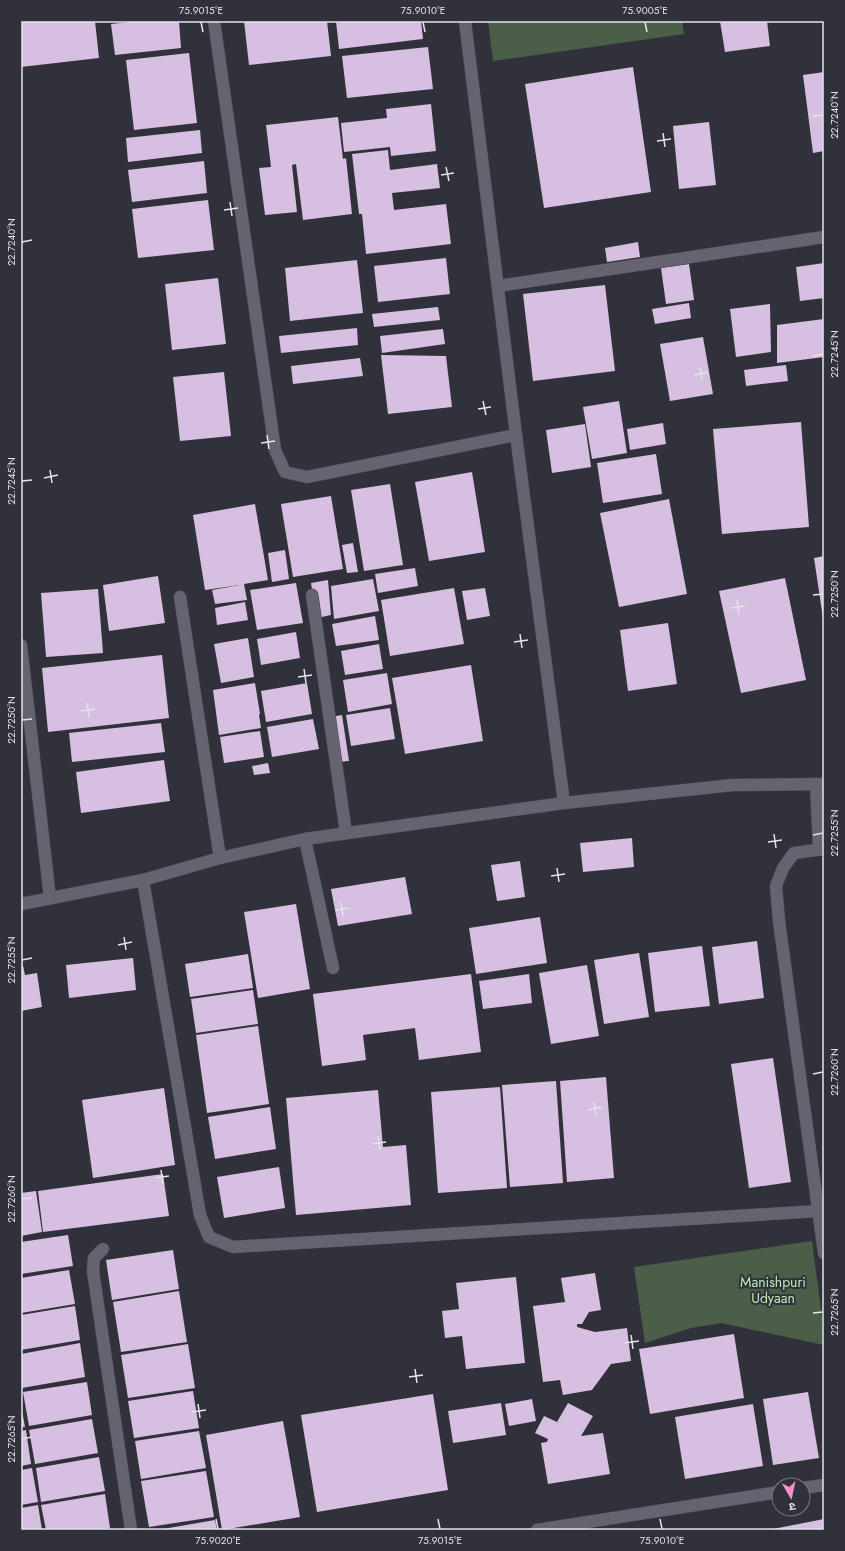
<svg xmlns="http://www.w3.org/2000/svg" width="845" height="1551" font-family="Jost,'Noto Sans Devanagari',sans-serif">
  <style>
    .green { fill: #4b5e48 }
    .building { fill: #d6bfe0 }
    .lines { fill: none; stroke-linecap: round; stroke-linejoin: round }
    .minor-casing { stroke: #4e4e56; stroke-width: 13 }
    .minor { stroke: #64636f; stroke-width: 12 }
    .ticks { fill: none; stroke: #e4e4ea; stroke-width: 1.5 }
    .labels { text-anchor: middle; stroke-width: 4; stroke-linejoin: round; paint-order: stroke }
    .park-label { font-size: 14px; fill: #beeab7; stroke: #31313b }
    .neatline { fill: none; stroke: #e4e4ea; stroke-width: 1.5 }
    .ticks-label { font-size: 10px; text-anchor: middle; fill: #e4e4ea }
  </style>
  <rect width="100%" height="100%" fill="#31313b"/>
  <g class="green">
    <path d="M488,21H682L684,34L493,61Z"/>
    <path d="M812,1241L824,1333V1345L721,1323L691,1328L645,1343L634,1267Z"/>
  </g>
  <g class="building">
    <path d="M21,21H95L99,58L21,67Z"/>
    <path d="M140,21H179L181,48L115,55L111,24Z"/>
    <path d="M244,21H327L331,56L249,65Z"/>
    <path d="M336,21H421L423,39L339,49Z"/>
    <path d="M720,21H767L770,46L725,52Z"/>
    <path d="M428,47L433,89L347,98L342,56Z"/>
    <path d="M189,53L197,123L134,130L126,60Z"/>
    <path d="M633,67L651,192L544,208L525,84Z"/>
    <path d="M824,72V151L813,153L803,75Z"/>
    <path d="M431,104L436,151L391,156L390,147L344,152L341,123L387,118L386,109Z"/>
    <path d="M338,117L343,159L346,158L352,214L303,220L296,164L292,165L297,212L265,215L259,168L271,167L266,125Z"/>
    <path d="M709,122L716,185L679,189L673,126Z"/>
    <path d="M200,130L202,153L128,162L126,138Z"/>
    <path d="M388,150L390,170L437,164L440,188L392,193L394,210L446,204L451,244L366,254L362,214H359L352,154Z"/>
    <path d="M204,161L207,193L132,202L128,170Z"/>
    <path d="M208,200L214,250L138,258L132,209Z"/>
    <path d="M638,242L640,257L607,262L605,248Z"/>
    <path d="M446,258L450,294L378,302L374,266Z"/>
    <path d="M357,260L363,313L290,321L285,268Z"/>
    <path d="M824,263V298L800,301L796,267Z"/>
    <path d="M689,264L694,300L666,304L661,268Z"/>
    <path d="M218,278L226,344L172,350L165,284Z"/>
    <path d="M605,285L615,371L533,381L523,294Z"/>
    <path d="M689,303L691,318L655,324L652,309Z"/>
    <path d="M770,304L771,352L736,357L730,309Z"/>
    <path d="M438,307L440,320L374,327L372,314Z"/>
    <path d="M824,319V357L777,363V325Z"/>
    <path d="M357,328L358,345L281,353L279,336Z"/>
    <path d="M443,329L445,344L382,353L380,336Z"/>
    <path d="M703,337L713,394L670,401L660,344Z"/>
    <path d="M381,355L446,356L452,407L388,414Z"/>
    <path d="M360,358L363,376L293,384L291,366Z"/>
    <path d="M786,365L788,381L746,386L744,370Z"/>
    <path d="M224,372L231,436L180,441L173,377Z"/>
    <path d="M619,401L627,453L592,459L583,407Z"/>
    <path d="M801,422L809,527L722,534L713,429Z"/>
    <path d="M663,423L666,444L630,450L627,429Z"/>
    <path d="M585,424L591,467L552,473L546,430Z"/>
    <path d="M656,454L662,494L603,503L597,463Z"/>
    <path d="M472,472L485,552L429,561L415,482Z"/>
    <path d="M390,484L403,565L364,571L351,490Z"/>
    <path d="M331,496L343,569L293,577L281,504Z"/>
    <path d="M669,499L687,594L619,607L600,513Z"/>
    <path d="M255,504L268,580L244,584L247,600L215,604L212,590L240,585L205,590L193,515Z"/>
    <path d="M353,543L358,572L347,573L342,545Z"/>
    <path d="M285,550L289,579L272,582L268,553Z"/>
    <path d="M824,556V618H823L814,558Z"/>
    <path d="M415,568L418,586L378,593L375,574Z"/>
    <path d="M158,576L165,623L109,631L103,585Z"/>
    <path d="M785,578L806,680L741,693L719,591Z"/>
    <path d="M373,579L379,611L334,619L331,586Z"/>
    <path d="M328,580L331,615L317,618L311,583Z"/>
    <path d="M296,583L303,623L257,630L250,590Z"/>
    <path d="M454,588L464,644L390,656L381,600Z"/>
    <path d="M485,588L490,616L467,620L462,591Z"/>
    <path d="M98,589L103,653L46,657L41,593Z"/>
    <path d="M245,602L248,620L217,625L215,608Z"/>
    <path d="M375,616L379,640L336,646L332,624Z"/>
    <path d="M668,623L677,684L628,691L620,630Z"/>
    <path d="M296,632L300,658L261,665L257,639Z"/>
    <path d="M248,638L254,677L221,683L214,644Z"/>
    <path d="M379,644L383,669L345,675L341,651Z"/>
    <path d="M162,655L169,718L48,732L42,668Z"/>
    <path d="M471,665L483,741L405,754L392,678Z"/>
    <path d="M387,673L392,704L348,712L343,680Z"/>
    <path d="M255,683L260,714L259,715L261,728L219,735L213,690Z"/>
    <path d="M307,683L312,714L266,722L261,691Z"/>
    <path d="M390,708L395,739L351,746L346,715Z"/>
    <path d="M342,715L349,761L338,762L331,717Z"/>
    <path d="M313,719L319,749L272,757L267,727Z"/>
    <path d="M161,723L165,752L72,762L69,733Z"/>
    <path d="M260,731L264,757L224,763L220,737Z"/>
    <path d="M164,760L170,801L81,813L76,772Z"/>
    <path d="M268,763L270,773L254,775L252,766Z"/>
    <path d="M632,838L634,867L583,872L580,843Z"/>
    <path d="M520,861L525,897L497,901L491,865Z"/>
    <path d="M405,877L412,914L338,926L331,889Z"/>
    <path d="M296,904L310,989L258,998L244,912Z"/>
    <path d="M540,917L547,963L476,974L469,928Z"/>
    <path d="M757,941L764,998L719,1004L712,947Z"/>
    <path d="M702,946L710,1006L655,1012L648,953Z"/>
    <path d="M639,953L649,1017L604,1024L594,960Z"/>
    <path d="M248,954L253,988L190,997L185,964Z"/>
    <path d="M21,956L25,975L37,973L42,1007L21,1011Z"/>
    <path d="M133,958L136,990L69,998L66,965Z"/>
    <path d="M587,965L599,1036L551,1044L539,973Z"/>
    <path d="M471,974L481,1052L419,1060L415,1028L363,1035L366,1060L322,1066L313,994Z"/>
    <path d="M529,974L532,1003L483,1009L479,981Z"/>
    <path d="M253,990L258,1024L196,1033L191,999Z"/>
    <path d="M258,1026L269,1104L207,1113L196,1035Z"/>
    <path d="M773,1058L791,1182L749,1188L731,1064Z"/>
    <path d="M606,1077L614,1178L567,1182L560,1081Z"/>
    <path d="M556,1081L563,1183L510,1187L502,1085Z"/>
    <path d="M500,1087L507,1188L438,1193L431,1092Z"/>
    <path d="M164,1088L175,1165L93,1178L82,1100Z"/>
    <path d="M378,1090L383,1147L406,1145L411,1205L296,1215L286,1098Z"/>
    <path d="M270,1107L276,1149L215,1159L208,1117Z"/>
    <path d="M279,1167L285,1208L224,1218L217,1177Z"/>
    <path d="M163,1174L169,1216L43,1232L38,1191Z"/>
    <path d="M36,1191L42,1232L21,1236V1193Z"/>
    <path d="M68,1235L73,1266L21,1274V1242Z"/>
    <path d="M173,1250L179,1289L112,1300L106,1260Z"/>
    <path d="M69,1270L75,1304L21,1313V1278Z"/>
    <path d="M595,1273L601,1310L589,1312L582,1324H577V1327L595,1332L627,1328L631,1361L611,1364L592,1390L563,1395L560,1380L543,1382L533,1306L565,1302L561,1278Z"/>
    <path d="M516,1277L525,1363L466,1369L462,1336L445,1338L442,1311L459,1309L456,1283Z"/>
    <path d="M179,1291L187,1342L121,1352L113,1302Z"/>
    <path d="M75,1306L80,1340L21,1350V1315Z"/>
    <path d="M734,1334L744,1398L650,1414L639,1349Z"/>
    <path d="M80,1343L85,1377L22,1388L21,1354Z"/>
    <path d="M188,1344L195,1388L128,1398L121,1355Z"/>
    <path d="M87,1382L92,1415L29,1426L23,1392Z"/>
    <path d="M193,1391L199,1428L134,1438L128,1401Z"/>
    <path d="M808,1392L819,1458L773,1465L763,1399Z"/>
    <path d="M433,1394L448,1490L317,1512L301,1415Z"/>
    <path d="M532,1399L536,1421L509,1426L505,1404Z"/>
    <path d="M501,1403L506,1435L453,1443L448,1411Z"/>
    <path d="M568,1403L593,1416L581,1436L603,1433L610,1474L548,1484L541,1443L547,1442L548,1439L535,1433L544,1416L557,1422Z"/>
    <path d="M753,1404L763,1466L685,1479L675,1417Z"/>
    <path d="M21,1405L25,1427H21Z"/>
    <path d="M92,1419L98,1453L35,1464L29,1430Z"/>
    <path d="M283,1421L300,1517L222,1530L206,1435Z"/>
    <path d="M26,1430L31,1464L21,1466V1431Z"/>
    <path d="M199,1431L206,1468L141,1479L135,1441Z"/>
    <path d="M99,1457L105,1491L41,1502L36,1468Z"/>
    <path d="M32,1468L38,1502L21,1505V1470Z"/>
    <path d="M206,1471L214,1517L149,1527L141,1481Z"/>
    <path d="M105,1494L110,1528L99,1530H46L41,1505Z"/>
    <path d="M38,1505L42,1530H21V1508Z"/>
    <path d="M824,1519V1530H774L773,1529Z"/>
    <path d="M215,1520L217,1530H163V1529Z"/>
  </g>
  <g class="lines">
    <defs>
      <g id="minor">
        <path d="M214,21L275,450L285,472L307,477L516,435"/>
        <path d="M465,21L516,435L564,803"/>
        <path d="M498,286L824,237"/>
        <path d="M312,595L346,833"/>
        <path d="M180,597L220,858"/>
        <path d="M21,645L50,898"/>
        <path d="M816,784L819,849"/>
        <path d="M305,839L333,968"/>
        <path d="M824,849L794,853L783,868L776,886L779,921L824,1253"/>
        <path d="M143,880L200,1215L209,1237L233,1247L819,1211"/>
        <path d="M21,904L143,880L220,858L305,839L564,803L733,785L824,784"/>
        <path d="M103,1249L94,1258L93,1271L131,1530"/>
        <path d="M803,1488L824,1485"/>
        <path d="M537,1530L779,1492"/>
      </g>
    </defs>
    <use href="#minor" class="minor-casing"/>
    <use href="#minor" class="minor"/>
  </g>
  <path class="ticks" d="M201,22L203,32M423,22L425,32M645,22L647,32M813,116L823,115M663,133L665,147M657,141L671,139M446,167L449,181M441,175L454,173M230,202L232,216M224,210L238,208M22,242L32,240M813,356L823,354M700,367L702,380M694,375L708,372M483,401L486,415M478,409L491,407M267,435L269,449M261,443L275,441M50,470L52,483M44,478L58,475M22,481L32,480M813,595L823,594M737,600L739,614M731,608L745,606M520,634L522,648M514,642L528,640M304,669L306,683M298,677L312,675M87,703L89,717M81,711L95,709M22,720L32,719M774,834L776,848M813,835L823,833M768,842L782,840M557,868L559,882M551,876L565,874M341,902L343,916M335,910L349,908M124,937L126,950M118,945L132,942M22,960L32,958M813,1074L823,1072M594,1102L596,1115M588,1110L602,1107M378,1136L380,1150M372,1144L386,1142M161,1170L163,1184M155,1178L169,1176M22,1199L32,1198M813,1313L823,1312M631,1335L633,1349M625,1343L639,1341M415,1369L417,1383M409,1377L423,1375M198,1404L200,1418M192,1412L206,1410M22,1439L32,1437M216,1519L218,1529M438,1519L440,1529M660,1519L662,1529"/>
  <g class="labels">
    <g class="park-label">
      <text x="773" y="1287">Manishpuri<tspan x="773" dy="16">Udyaan</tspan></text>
    </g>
  </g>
  <rect width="845" height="1551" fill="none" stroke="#31313b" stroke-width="44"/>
  <g transform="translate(791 1497) rotate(171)"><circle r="19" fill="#31313b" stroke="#797981"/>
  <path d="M0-3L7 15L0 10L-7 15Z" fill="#f890cc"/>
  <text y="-6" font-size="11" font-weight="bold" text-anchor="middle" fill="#e4e4ea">उ</text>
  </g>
  <rect x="22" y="22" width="801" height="1507" class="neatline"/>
  <g class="ticks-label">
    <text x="201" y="14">75.9015°E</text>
    <text x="423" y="14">75.9010°E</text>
    <text x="645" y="14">75.9005°E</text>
    <text transform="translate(834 115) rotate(-90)" y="4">22.7240°N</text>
    <text transform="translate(11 242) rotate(-90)" y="4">22.7240°N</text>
    <text transform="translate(834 354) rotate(-90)" y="4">22.7245°N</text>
    <text transform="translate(11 481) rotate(-90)" y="4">22.7245°N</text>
    <text transform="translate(834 594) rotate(-90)" y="4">22.7250°N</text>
    <text transform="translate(11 720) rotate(-90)" y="4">22.7250°N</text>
    <text transform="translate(834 833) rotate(-90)" y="4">22.7255°N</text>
    <text transform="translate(11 960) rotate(-90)" y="4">22.7255°N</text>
    <text transform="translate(834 1072) rotate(-90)" y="4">22.7260°N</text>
    <text transform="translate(11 1199) rotate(-90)" y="4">22.7260°N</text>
    <text transform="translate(834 1312) rotate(-90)" y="4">22.7265°N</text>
    <text transform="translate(11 1439) rotate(-90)" y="4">22.7265°N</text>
    <text x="218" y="1544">75.9020°E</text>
    <text x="440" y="1544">75.9015°E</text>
    <text x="662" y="1544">75.9010°E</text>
  </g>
</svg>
